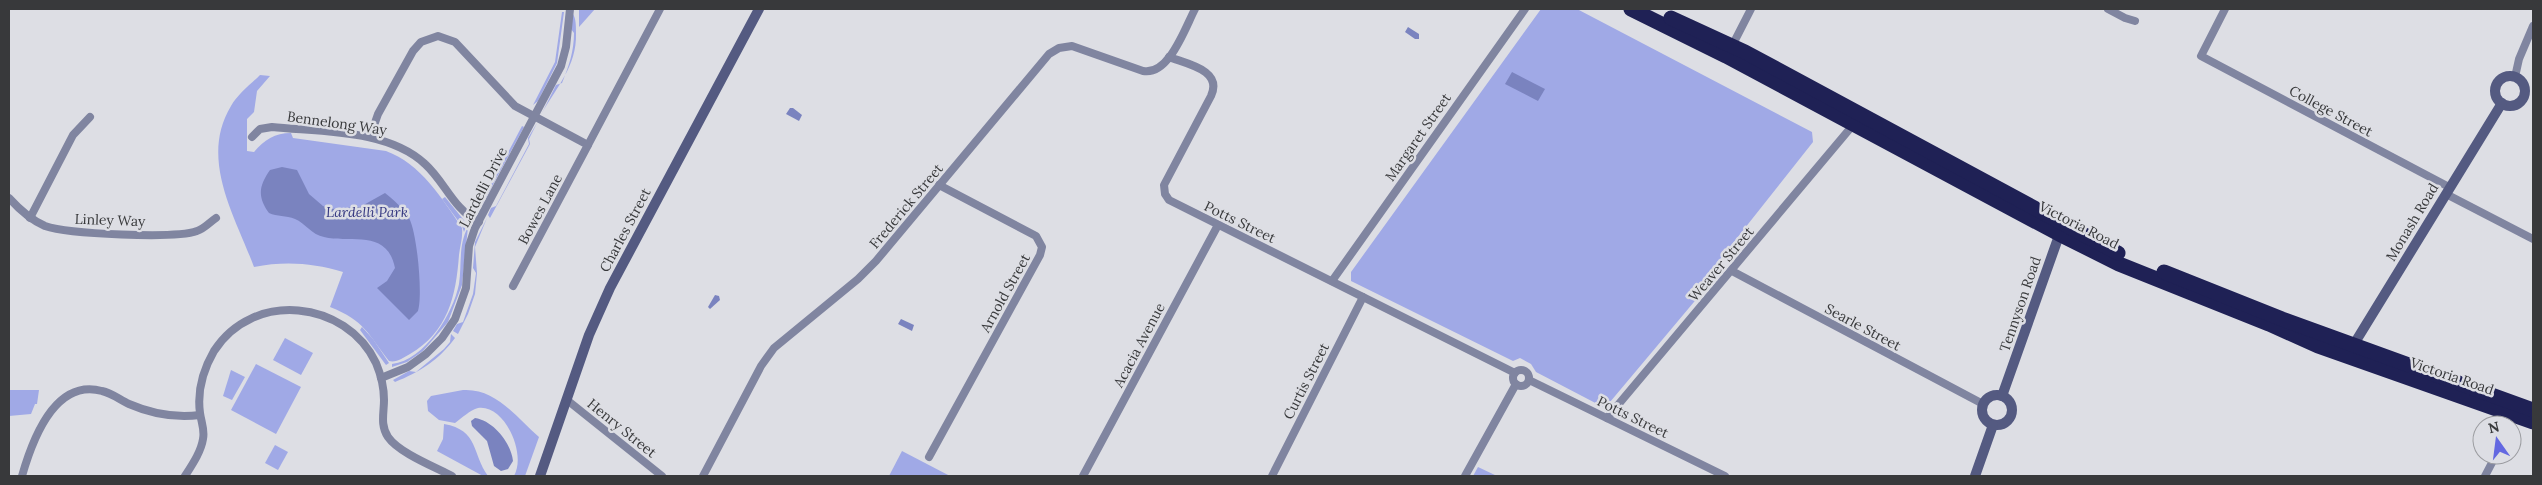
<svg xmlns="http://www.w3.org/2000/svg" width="2542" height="485" font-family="Lora,serif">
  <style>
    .green { fill: #a0a9e6 }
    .water { fill: #7a83bf }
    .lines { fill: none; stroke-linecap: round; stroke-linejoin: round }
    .street { stroke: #8085a0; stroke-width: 8 }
    .secondary { stroke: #545a81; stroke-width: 10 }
    .highway { stroke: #1f2155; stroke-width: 15 }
    .labels { text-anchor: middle; stroke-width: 5; stroke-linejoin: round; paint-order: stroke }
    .street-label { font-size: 14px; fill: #38393b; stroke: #dddee4 }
    .park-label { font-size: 14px; font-style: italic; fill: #353881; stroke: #dddee4 }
  </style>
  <rect width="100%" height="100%" fill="#dddee4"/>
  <g class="green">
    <path d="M579,9H595L579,27Z"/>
    <path d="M1541,9H1577L1812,132L1813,142L1699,286L1704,290L1605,408L1536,372L1531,364L1520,358L1513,361L1351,281V272Z"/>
    <path d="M562,12H564L557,63L538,101L533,105L555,62Z"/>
    <path d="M573,14C576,19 576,26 576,33C577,67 556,87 541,115L556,85L562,83C569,66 574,51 574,33L571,29Z"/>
    <path d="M260,75L270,76L257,91L254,112L247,119V151L254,152C264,140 275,133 291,133L293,138L386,151C421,164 442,198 462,228C463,238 460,246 459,255C456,296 448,332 410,354C403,358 396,363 389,361C368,334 365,321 330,307L343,272C313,263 285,261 254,267C235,216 199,159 231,106C238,94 250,85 260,75Z"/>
    <path d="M537,123L529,139L530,144L490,218L488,215L491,208L496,206L529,144L528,138Z"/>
    <path d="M522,126L524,127L482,205L478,209Z"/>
    <path d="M445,197L467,224L464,232L462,226L442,199Z"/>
    <path d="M487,218L475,247L477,273L475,294L468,314L458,334L453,331L457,324L463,322L473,294L476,273L473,268L475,242Z"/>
    <path d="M468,227L462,285L448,322L423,351L407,362L392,367V364C425,360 453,314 459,284C462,265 458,245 468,227Z"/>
    <path d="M362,327L373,339L389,363L386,365L360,330Z"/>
    <path d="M451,334L455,338C439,360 420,372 395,382L393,380L409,371L416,372L444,349L450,342Z"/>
    <path d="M285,338L313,353L301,375L273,360Z"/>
    <path d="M256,364L301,387L276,434L231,410Z"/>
    <path d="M231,370L245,377L232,400L223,396Z"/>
    <path d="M9,390H39L37,404H35L31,414L9,416Z"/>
    <path d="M463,390C496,388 516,417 539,437L525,476H514C527,453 504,404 478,408C470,410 462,418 455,423L439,420L428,411L427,401L431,396Z"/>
    <path d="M444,424C479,430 472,454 488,476H483L437,451L443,439Z"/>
    <path d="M275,445L288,452L278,470L265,463Z"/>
    <path d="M902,451L950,476H889Z"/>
    <path d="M1478,467L1497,476H1473Z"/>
  </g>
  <g class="water">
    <path d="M1408,27L1419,34V39H1415L1405,32Z"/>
    <path d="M1512,72L1545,89L1538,101L1505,84Z"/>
    <path d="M790,108H793L802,115L799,121L786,114Z"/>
    <path d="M282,167L297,170L309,194L323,206L331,209L360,207L385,193C393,199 404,209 409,218C417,232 423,295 418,311L409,320L377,288L387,281L395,268C387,228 351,244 324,237C312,235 305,223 295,219C286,215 277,217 269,213C257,196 259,186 270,170Z"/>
    <path d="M715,295L719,296L720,300L710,309L708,307Z"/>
    <path d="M901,319L914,325L912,331L898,324Z"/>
    <path d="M475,418C494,421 511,443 513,461L508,469L501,471L494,466L487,441L472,426L471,421Z"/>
  </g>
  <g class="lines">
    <g class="street">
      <path d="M2108,9L2125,18L2135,21"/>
      <path d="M2225,9L2201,56L2449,187"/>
      <path d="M1731,48L1751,9"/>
      <path d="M1169,57C1187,64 1223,70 1211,96L1164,185L1165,194L1169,200L1515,373"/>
      <path d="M2515,77L2519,59L2533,26"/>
      <path d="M252,137L260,129L272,127C320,132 388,129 425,164C445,182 453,209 479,222"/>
      <path d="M370,137L378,114L413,51L421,42L438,36L455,42L515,106L588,145L513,286"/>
      <path d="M588,145L660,9"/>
      <path d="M2446,194L2533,239"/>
      <path d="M9,198C19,209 31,220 45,226C68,234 175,239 197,231C204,229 210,222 216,218"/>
      <path d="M30,218L73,135L90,117"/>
      <path d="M1732,271L1983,404"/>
      <path d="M1332,281L1525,9"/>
      <circle cx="1521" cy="378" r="8"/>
      <path d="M381,378L408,367L426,354L442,338L455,319L466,288L469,246L475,228L561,66L566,47L570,9"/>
      <path d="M1529,380L1725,476"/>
      <path d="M567,400L662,476"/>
      <path d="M1607,418L1853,125"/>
      <path d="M929,457L1040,255L1042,247L1036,236L939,185"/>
      <path d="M22,476C32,441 54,378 102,391C112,393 120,400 129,404C152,414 176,418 200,415"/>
      <path d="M185,476C192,465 201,452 203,439C205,430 201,421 200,413C197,391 203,370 214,351C253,290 346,300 376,363C381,375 384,388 384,400C384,413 380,425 388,437C399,453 435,467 452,476"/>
      <path d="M703,476L761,366L774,348L858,279L876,261L1049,54L1059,48L1072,46L1143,71C1169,76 1185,28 1195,9"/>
      <path d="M1083,476L1218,225"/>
      <path d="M1272,476L1363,297"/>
      <path d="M1465,476L1516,384"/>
      <path d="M2485,476L2496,455"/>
    </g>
    <g class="secondary">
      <circle cx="2510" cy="91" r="15"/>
      <path d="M2351,349L2502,103"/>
      <circle cx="1997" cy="410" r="15"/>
      <path d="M2002,396L2061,230"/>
      <path d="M540,476L589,335L610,288L759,9"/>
      <path d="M1975,476L1993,425"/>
    </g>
    <g class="highway">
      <path d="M1631,9L1726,56L2059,234L2119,264L2269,324L2318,346L2533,422"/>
      <path d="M1671,18L1745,52L2118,253"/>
      <path d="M2164,272L2282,319L2533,410"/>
    </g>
  </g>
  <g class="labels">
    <g class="street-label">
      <text transform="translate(2331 111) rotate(28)" y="5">College Street</text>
      <text transform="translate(337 123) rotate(8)" y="5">Bennelong Way</text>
      <text transform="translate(1418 137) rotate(-55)" y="5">Margaret Street</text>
      <text transform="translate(483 187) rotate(-63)" y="5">Lardelli Drive</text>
      <text transform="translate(906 206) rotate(-50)" y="5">Frederick Street</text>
      <text transform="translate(540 209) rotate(-62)" y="5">Bowes Lane</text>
      <text transform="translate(110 220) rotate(2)" y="5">Linley Way</text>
      <text transform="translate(1240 222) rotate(26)" y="5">Potts Street</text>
      <text transform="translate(2412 222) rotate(-59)" y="5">Monash Road</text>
      <text transform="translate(2079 225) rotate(27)" y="5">Victoria Road</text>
      <text transform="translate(625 230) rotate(-62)" y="5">Charles Street</text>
      <text transform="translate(1721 264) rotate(-50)" y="5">Weaver Street</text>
      <text transform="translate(1005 293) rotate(-61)" y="5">Arnold Street</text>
      <text transform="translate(2020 304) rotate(-71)" y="5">Tennyson Road</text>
      <text transform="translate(1863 327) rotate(28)" y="5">Searle Street</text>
      <text transform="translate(1139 345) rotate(-62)" y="5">Acacia Avenue</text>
      <text transform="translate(2452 376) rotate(19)" y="5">Victoria Road</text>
      <text transform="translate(1306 381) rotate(-63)" y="5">Curtis Street</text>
      <text transform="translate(1633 417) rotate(26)" y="5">Potts Street</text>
      <text transform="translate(622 428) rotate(39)" y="5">Henry Street</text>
    </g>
    <g class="park-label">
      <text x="367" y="217">Lardelli Park</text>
    </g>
  </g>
  <rect width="2542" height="485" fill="none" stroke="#38393b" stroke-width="20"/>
  <g transform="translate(2497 440) rotate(346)"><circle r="24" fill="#dddee4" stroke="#9b9ca0"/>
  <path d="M0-4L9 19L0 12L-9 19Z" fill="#6368e1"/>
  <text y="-8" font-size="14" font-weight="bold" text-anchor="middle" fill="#38393b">N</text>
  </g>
</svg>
